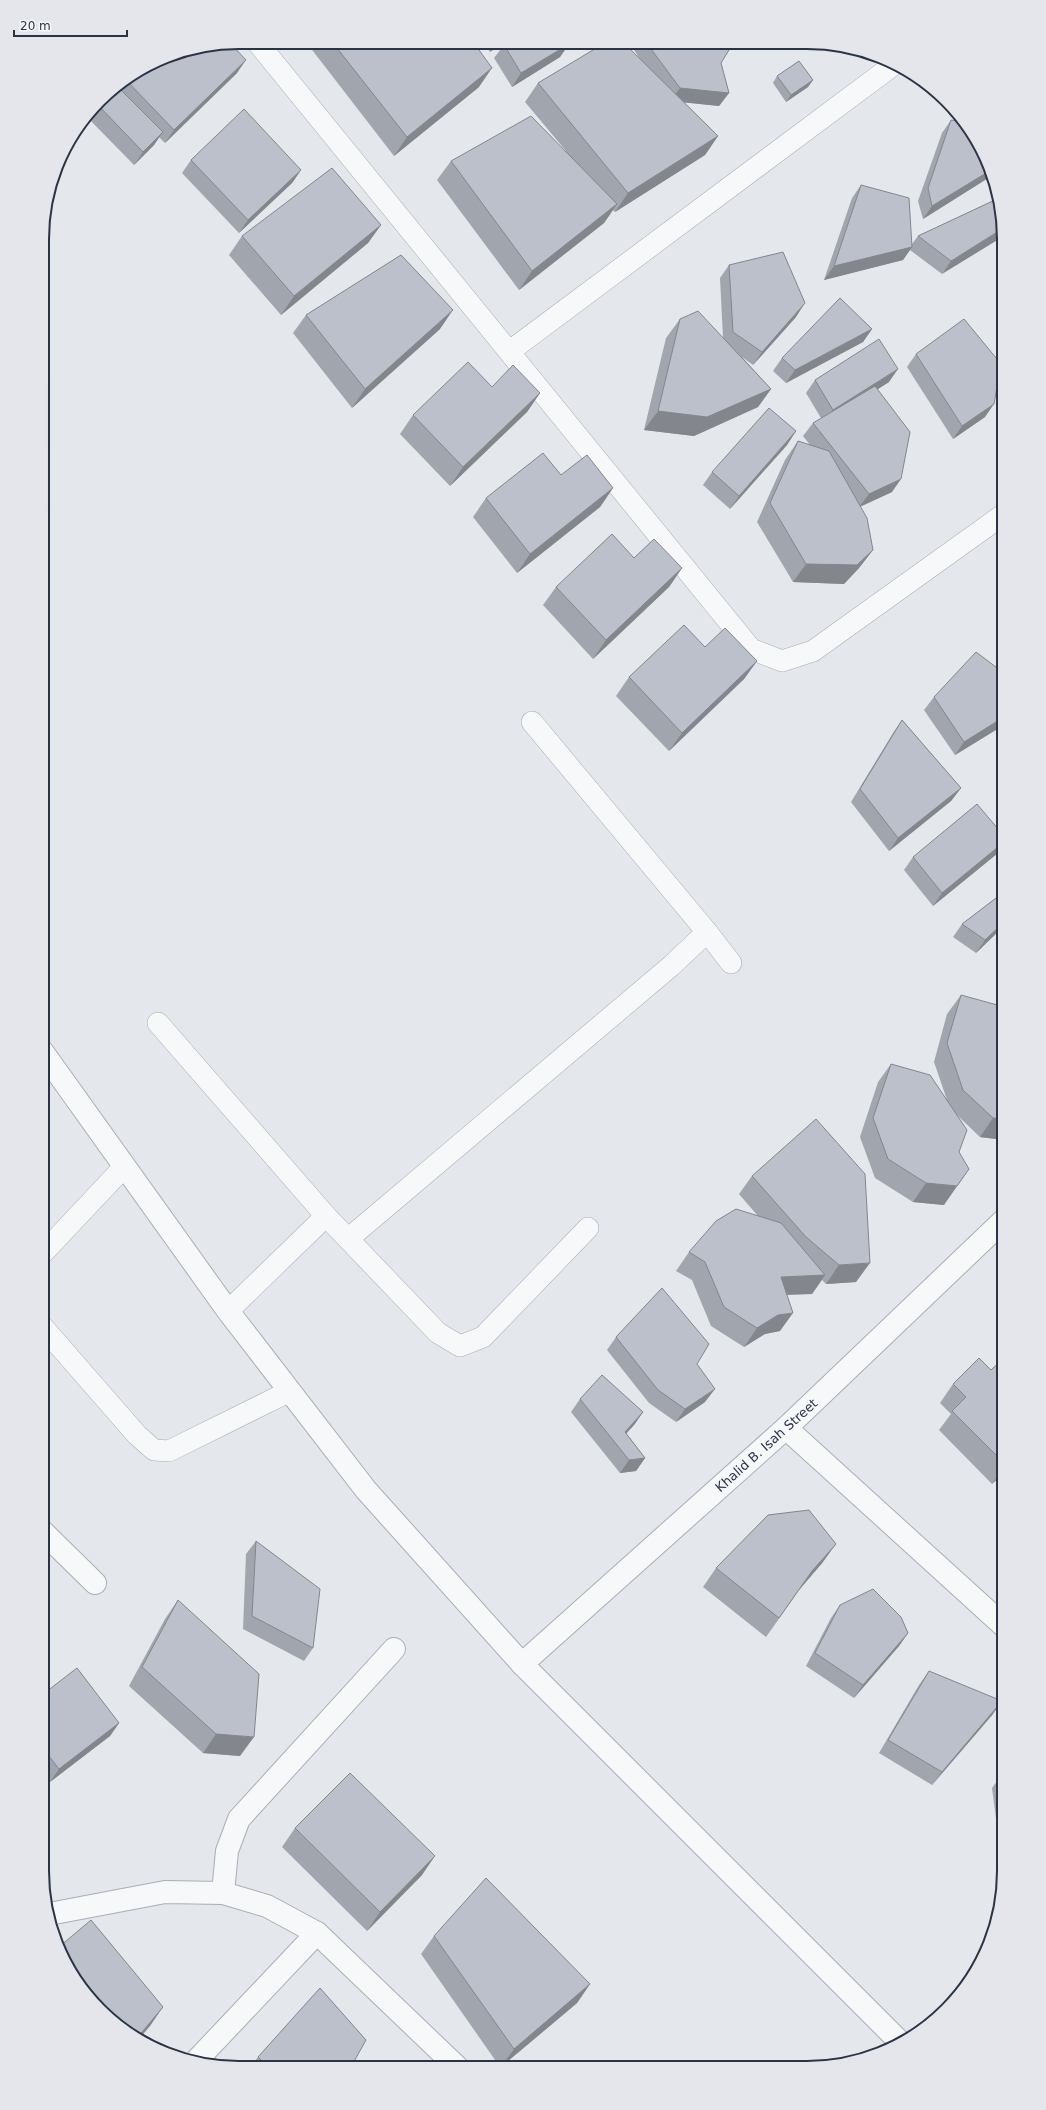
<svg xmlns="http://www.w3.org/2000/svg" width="1046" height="2110" font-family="'DejaVu Sans',sans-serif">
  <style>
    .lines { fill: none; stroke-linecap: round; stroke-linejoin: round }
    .lane-casing { stroke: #a9aeb7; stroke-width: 22 }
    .street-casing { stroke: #a9aeb7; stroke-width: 24 }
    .lane { stroke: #f7f8fa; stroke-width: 21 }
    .street { stroke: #f7f8fa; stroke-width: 22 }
    .wall { fill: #a1a5ae }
    .shaded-wall { fill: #83868d }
    .building { fill: #bbc0ca; stroke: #83868d }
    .labels { text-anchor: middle; stroke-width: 3; stroke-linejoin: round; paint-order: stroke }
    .street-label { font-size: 13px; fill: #2b3445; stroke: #f4f6f9 }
    .rim { fill: none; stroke: #2b3445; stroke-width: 2 }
  </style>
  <rect width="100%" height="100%" fill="#e4e7ec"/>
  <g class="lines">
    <defs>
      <g id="lane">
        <path d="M257,42L751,649L782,661L813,651L1004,514"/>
        <path d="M510,351L896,63"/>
        <path d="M707,932L731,963"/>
        <path d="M158,1023L326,1216L228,1311"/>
        <path d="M326,1216L438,1333L460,1346L483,1337L588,1228"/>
        <path d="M348,1239L671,966L707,932L532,722"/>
        <path d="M42,1254L124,1167"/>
        <path d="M42,1326L137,1435L154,1450L169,1451L290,1391"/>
      </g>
      <g id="street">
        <path d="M42,1051L228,1311L366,1490L522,1664L900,2042"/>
        <path d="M786,1428L1004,1626"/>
        <path d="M42,1531L95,1583"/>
        <path d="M522,1664L786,1428L1004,1220"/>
        <path d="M223,1893L227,1851L239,1819L394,1649"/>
        <path d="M49,1914L165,1892L223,1893L267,1906L317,1933L457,2067"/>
        <path d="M196,2061L317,1933"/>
      </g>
    </defs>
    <use href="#lane" class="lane-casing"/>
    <use href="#street" class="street-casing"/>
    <use href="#lane" class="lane"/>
    <use href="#street" class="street"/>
  </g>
  <g class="wall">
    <path d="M306,42L474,43L479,87L394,156Z"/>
    <path d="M484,44H501L490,52Z"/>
    <path d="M569,44L560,57L512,87L494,58L504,45Z"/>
    <path d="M630,44L732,45L721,63L729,93L719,106L683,102L718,136L705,155L615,212L613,210L604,223L519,290L437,180L451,161L566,151L525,102L538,83L642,62Z"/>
    <path d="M204,51L237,73L165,143L159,137L154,145L134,165L88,118L109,91L119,87L122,83L164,57Z"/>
    <path d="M777,76L813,80L808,87L786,102L773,83Z"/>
    <path d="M951,120L971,130L993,175L923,219L918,201L942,133Z"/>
    <path d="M191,160L301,170L292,183L239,233L182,173Z"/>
    <path d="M861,185L912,244L918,236L997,199L942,274L910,250L903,260L824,280L852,198Z"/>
    <path d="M381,225L368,243L281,315L229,255L242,236Z"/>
    <path d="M729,265L796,317L753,365L742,357L771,389L758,407L694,436L644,430L666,338L680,319L723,338L720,278Z"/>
    <path d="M1004,271V301L996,283Z"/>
    <path d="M306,315L440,329L352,408L293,333Z"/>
    <path d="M872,329L863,342L786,383L773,371L782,358Z"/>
    <path d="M916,354L985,417L953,439L907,367Z"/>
    <path d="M815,380L889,382L878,389L892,492L860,507L873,550L859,568L844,584L793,582L757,522L785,460L798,441L810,445L803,436L813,423L821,418L806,393Z"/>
    <path d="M540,393L527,412L450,486L400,434L413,415Z"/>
    <path d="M796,431L787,445L730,509L703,485L712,472Z"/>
    <path d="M561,475L613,488L600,507L517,573L473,517L486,498Z"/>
    <path d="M634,558L682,568L669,587L593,659L543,605L556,587Z"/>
    <path d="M705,647L757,661L744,679L669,751L616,696L629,677Z"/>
    <path d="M1004,673V725L955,755L924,710L934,697Z"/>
    <path d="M902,720L961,788L951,801L889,851L851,802L893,733Z"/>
    <path d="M998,853L933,906L904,870L913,857Z"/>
    <path d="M1004,892V926L976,953L953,937L962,924Z"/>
    <path d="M961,995L1004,1140L980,1137L957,1115L959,1152L944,1205L913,1202L875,1178L860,1137L878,1082L891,1064L947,1100L934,1062L947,1014Z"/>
    <path d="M752,1176L856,1282L826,1284L822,1280L812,1294L787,1295L780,1331L765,1334L744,1347L711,1326L692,1280L676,1271L689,1252L758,1216L739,1194Z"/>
    <path d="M616,1337L705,1402L676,1422L649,1403L607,1350Z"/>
    <path d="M1004,1358V1473L992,1484L939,1430L951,1414L940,1403L953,1384L991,1370Z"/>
    <path d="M580,1399L643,1412L634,1425L626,1433L645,1458L636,1471L620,1473L571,1412Z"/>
    <path d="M1004,1480V1495L997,1489Z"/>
    <path d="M1004,1539V1545L1001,1542Z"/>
    <path d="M256,1541L313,1648L304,1661L243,1629L246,1554Z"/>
    <path d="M823,1562L799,1590L766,1637L703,1587L716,1568Z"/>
    <path d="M178,1600L240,1756L203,1753L129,1686L165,1619Z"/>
    <path d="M840,1605L908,1633L899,1646L854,1698L806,1666L831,1618Z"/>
    <path d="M929,1671L993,1714L932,1785L879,1753L919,1685Z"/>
    <path d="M42,1695L119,1723L110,1736L50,1782L42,1772Z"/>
    <path d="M1004,1772V1865L1002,1864L992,1788Z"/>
    <path d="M295,1828L422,1875L367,1931L282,1847Z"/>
    <path d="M434,1936L590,1984L577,2003L501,2067H500L421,1954Z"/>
    <path d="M258,2057L351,2067L251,2066Z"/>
  </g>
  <g class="shaded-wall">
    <path d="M496,44H501L490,52Z"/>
    <path d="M569,44L560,57L512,87L521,73Z"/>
    <path d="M246,60L237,73L165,143L174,130Z"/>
    <path d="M492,68L479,87L394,156L407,137Z"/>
    <path d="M813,80L808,87L786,102L791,95Z"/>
    <path d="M680,88L729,93L719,106L670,101Z"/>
    <path d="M163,132L154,145L134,165L143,152Z"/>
    <path d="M718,136L705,155L615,212L628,193Z"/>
    <path d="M301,170L292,183L239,233L248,220Z"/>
    <path d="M991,170L993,175L923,219L932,206Z"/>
    <path d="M617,204L604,223L519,290L532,271Z"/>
    <path d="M381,225L368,243L281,315L294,296Z"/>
    <path d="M1002,229L1004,236L942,274L951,261Z"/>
    <path d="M912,247L903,260L824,280L834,266Z"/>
    <path d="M805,303L796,317L753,365L762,352Z"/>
    <path d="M453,310L440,329L352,408L365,389Z"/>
    <path d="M872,329L863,342L786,383L795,370Z"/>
    <path d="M898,369L889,382L824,423L833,410Z"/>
    <path d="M771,389L758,407L694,436L644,430L658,411Z"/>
    <path d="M540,393L527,412L450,486L463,467Z"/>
    <path d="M994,404L985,417L953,439L962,426Z"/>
    <path d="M796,431L787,445L730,509L739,496Z"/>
    <path d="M901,479L892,492L859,507L869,494Z"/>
    <path d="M613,488L600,507L517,573L530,554Z"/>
    <path d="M873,550L859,568L844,584L793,582L806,564Z"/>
    <path d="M682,568L669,587L593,659L606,640Z"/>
    <path d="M757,661L744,679L669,751L682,733Z"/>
    <path d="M1004,717V725L955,755L964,742Z"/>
    <path d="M961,788L951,801L889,851L898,838Z"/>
    <path d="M1004,842V844L998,853L933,906L942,893Z"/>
    <path d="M1004,922V926L976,953L985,940Z"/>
    <path d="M993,1118L1004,1119V1140L980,1137Z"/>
    <path d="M969,1169L944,1205L913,1202L926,1183Z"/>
    <path d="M870,1263L856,1282L826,1284L839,1265Z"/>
    <path d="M825,1275L812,1294L768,1295L781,1277Z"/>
    <path d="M793,1313L780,1331L765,1334L744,1347L757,1328L778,1315Z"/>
    <path d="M715,1389L705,1402L676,1422L685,1409Z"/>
    <path d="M643,1412L634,1425L616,1445L625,1432Z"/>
    <path d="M645,1458L636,1471L620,1473L629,1460Z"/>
    <path d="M1004,1468V1473L992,1484Z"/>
    <path d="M836,1544L823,1562L799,1590L766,1637L812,1571Z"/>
    <path d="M908,1633L899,1646L854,1698L863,1685Z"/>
    <path d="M1002,1701L993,1714L932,1785L942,1772Z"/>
    <path d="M119,1723L110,1736L50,1782L59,1769Z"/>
    <path d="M216,1734L254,1737L240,1756L203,1753Z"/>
    <path d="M435,1856L422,1875L367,1931L380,1912Z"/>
    <path d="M590,1984L577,2003L501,2067L514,2049Z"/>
    <path d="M163,2007L150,2026L139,2039L137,2038Z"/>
  </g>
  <g class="building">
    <path d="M333,43H474L492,68L407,137Z"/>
    <path d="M231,44L246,60L174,130L126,80L164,57L202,49L204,51L207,48Z"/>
    <path d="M505,44H569L521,73L504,45Z"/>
    <path d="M603,44H625L718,136L628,193L538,83Z"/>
    <path d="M648,45H732L721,63L729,93L680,88Z"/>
    <path d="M799,61L813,80L791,95L777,76Z"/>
    <path d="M117,86L163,132L143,152L98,105L109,91Z"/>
    <path d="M244,109L301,170L248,220L191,160Z"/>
    <path d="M531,116L617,204L532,271L451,161Z"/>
    <path d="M951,120L964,122L971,130L991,170L932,206L928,188Z"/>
    <path d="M332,168L381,225L294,296L242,236Z"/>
    <path d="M861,185L909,198L912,247L834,266Z"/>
    <path d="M997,199L1002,229L951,261L918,236Z"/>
    <path d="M783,252L805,303L762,352L733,332L729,265Z"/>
    <path d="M401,255L453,310L365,389L306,315Z"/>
    <path d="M840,298L872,329L795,370L782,358Z"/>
    <path d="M698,311L771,389L707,417L658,411L680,319Z"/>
    <path d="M964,319L1001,364L994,404L962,426L916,354Z"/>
    <path d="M879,339L898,369L833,410L815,380Z"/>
    <path d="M468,362L492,387L513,365L540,393L463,467L413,415Z"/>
    <path d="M875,386L910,432L901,479L869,494L813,423Z"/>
    <path d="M769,408L796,431L739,496L712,472Z"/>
    <path d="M798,441L829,451L867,518L873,550L857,565L806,564L770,503Z"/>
    <path d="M543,453L561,475L587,455L613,488L530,554L486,498Z"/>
    <path d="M612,534L634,558L654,539L682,568L606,640L556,587Z"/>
    <path d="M684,625L705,647L725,628L757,661L682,733L629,677Z"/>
    <path d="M976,652L1004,673V717L964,742L934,697Z"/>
    <path d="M902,720L961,788L898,838L860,789Z"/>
    <path d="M977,804L1004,836V842L942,893L913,857Z"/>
    <path d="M1004,892V922L985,940L962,924Z"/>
    <path d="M961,995L1001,1006L1004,1009V1119L993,1118L963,1090L947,1043Z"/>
    <path d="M891,1064L930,1075L967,1130L959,1152L969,1169L957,1186L926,1183L888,1159L873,1118Z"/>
    <path d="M816,1119L865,1174L870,1263L839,1265L806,1237L752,1176Z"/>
    <path d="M736,1209L781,1223L825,1275L781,1277L793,1313L778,1315L757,1328L724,1307L705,1262L689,1252L716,1221Z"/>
    <path d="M662,1288L709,1344L697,1364L715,1389L685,1409L658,1390L616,1337Z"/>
    <path d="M979,1358L991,1370L1004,1358V1463L952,1411L966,1397L953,1384Z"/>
    <path d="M602,1375L643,1412L625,1432L645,1458L629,1460L580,1399Z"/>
    <path d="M809,1510L836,1544L812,1571L779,1618L716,1568L768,1515Z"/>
    <path d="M256,1541L320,1589L313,1648L252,1616Z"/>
    <path d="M873,1589L901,1617L908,1633L863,1685L815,1653L840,1605Z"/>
    <path d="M178,1600L259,1674L254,1737L216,1734L142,1667Z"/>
    <path d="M77,1668L119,1723L59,1769L42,1747V1695Z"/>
    <path d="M929,1671L1002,1701L942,1772L888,1740Z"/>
    <path d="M350,1773L435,1856L380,1912L295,1828Z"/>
    <path d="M42,1774L45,1777L42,1780Z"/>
    <path d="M486,1878L590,1984L514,2049L434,1936Z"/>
    <path d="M91,1920L163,2007L137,2038L109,2019L75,1980L59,1947Z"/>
    <path d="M320,1988L366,2040L351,2067L267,2066L258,2057Z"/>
  </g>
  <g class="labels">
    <g class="street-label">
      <text transform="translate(766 1445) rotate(-42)" y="5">Khalid B. Isah Street</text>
    </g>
  </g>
  <path d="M0 0H1046V2110H0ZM239 49H807A190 190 0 0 1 997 239V1871A190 190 0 0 1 807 2061H239A190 190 0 0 1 49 1871V239A190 190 0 0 1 239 49Z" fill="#e4e6eb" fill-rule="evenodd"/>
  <path class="rim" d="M239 49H807A190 190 0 0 1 997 239V1871A190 190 0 0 1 807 2061H239A190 190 0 0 1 49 1871V239A190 190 0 0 1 239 49Z"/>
  <path d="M14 30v6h113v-6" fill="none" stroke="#2b3445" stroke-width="2"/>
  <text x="20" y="30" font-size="12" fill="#2b3445" stroke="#f4f6f9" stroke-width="3" paint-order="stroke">20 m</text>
</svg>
